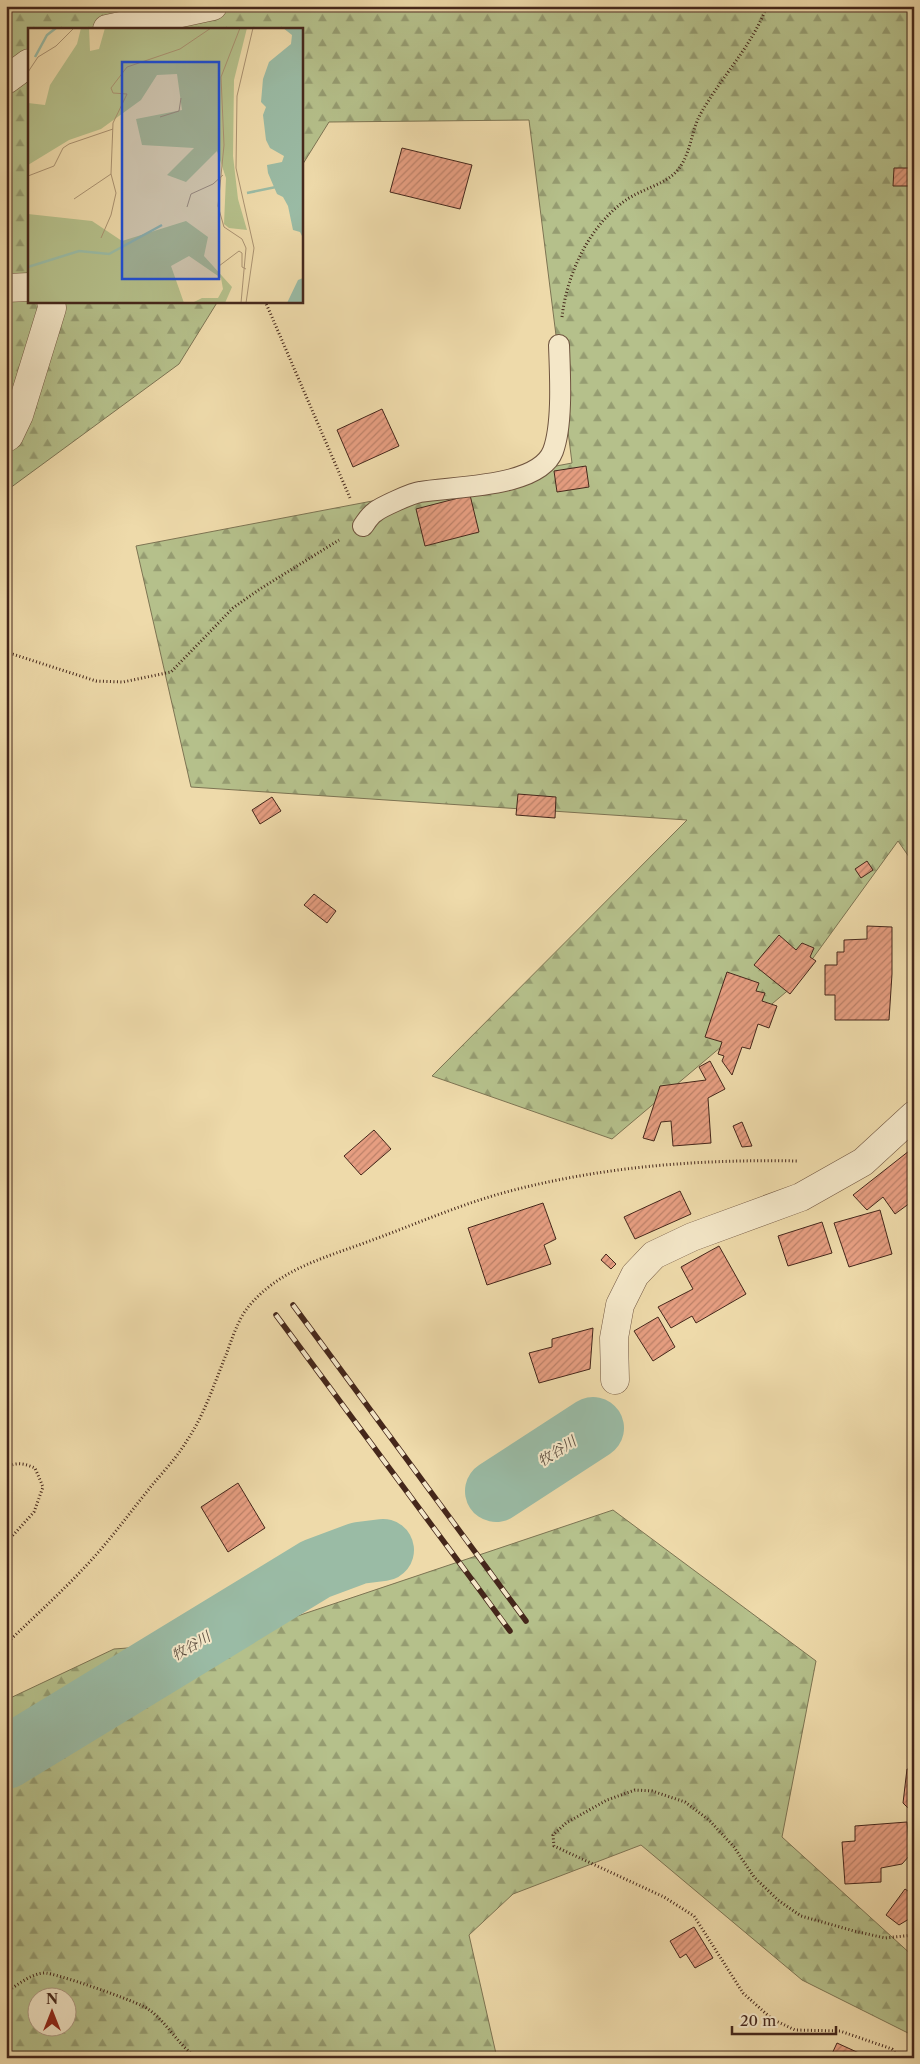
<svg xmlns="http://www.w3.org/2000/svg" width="920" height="2064" font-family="'Libre Caslon Text','Noto Serif JP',serif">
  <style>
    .forest { fill: url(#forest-firs); stroke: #7d7453; fill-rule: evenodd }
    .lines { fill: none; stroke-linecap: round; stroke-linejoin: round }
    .river { stroke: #9abba5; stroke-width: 62 }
    .building { fill: url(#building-hatch); stroke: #45271b }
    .service-casing { stroke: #6f543f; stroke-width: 22 }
    .minor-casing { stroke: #6f543f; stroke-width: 29 }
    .path { stroke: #45271b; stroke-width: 3; stroke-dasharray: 1 2.5; stroke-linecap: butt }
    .service { stroke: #f4e7c8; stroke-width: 20 }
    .minor { stroke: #f4e7c8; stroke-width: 28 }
    .rail-casing { stroke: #45271b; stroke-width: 5.5 }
    .rail { stroke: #f4e7c8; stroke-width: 4; stroke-dasharray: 11; stroke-linecap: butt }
    .labels { text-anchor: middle; stroke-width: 4; stroke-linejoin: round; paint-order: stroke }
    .water-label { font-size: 14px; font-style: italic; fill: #5a4c3e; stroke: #f4e7c8 }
    .inset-river { fill: none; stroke: #9abba5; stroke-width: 2.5 }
    .inset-road { fill: none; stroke: #aa9271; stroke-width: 1 }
    .view { fill: #1d4ed8; fill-opacity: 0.15; stroke: #1d4ed8; stroke-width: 2.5 }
    .inset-edge { fill: none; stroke: #45271b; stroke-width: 2.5 }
  </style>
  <defs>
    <pattern id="forest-firs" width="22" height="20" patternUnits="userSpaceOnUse" patternTransform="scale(1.25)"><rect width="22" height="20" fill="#b5c08b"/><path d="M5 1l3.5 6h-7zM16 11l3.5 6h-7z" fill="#959c71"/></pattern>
    <pattern id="building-hatch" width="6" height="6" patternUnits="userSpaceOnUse" patternTransform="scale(1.25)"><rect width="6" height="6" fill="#e69e81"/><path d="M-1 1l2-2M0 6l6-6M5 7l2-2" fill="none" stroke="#bc8169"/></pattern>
  </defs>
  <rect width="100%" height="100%" fill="#eedaaa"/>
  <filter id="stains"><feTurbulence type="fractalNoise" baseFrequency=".004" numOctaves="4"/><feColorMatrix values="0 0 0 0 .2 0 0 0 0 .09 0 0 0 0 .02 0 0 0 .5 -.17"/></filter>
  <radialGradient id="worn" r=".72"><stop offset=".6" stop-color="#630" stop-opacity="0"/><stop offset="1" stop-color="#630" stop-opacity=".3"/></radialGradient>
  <g class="forest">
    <path d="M6,6H914V864L898,841L792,987L612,1139L432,1076L687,820L191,787L136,546L572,463L529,120L329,122L301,167V29H29V301H218L179,364L6,491Z"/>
    <path d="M613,1510L816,1661L782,1837L914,1957V2036L802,1980L641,1845L513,1894L469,1935L497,2058H6V1700L114,1649L223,1641ZM38,1996H68V2026H38Z"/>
  </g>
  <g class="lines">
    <g class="river">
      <path d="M496,1491L593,1428"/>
      <path d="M6,1758L316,1569L359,1553L383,1550"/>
    </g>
  </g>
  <g class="building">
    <path d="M402,148L472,165L460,209L390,192Z"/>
    <path d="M894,168H914V186H893Z"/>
    <path d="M382,409L399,446L353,467L337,430Z"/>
    <path d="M586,466L589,487L557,492L554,471Z"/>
    <path d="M470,495L479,532L425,546L416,509Z"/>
    <path d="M518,794L556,797L555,818L516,815Z"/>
    <path d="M272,797L281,811L260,824L252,810Z"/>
    <path d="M867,861L873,870L861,878L855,869Z"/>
    <path d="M314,894L336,911L327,923L304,905Z"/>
    <path d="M867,926L892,927V974L889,1020H835V995H825V965H837V952H844V940L867,939Z"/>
    <path d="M779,935L796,950L802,943L814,948L810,957L816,961L790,994L754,965Z"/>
    <path d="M727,972L759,983L756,991L765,993L762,1001L777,1006L769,1028L758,1024L750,1049L742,1047L732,1075L722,1061L724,1056L718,1054L722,1042L705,1037Z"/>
    <path d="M710,1061L725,1089L708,1098L711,1143L673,1146L671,1121L661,1122L654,1141L643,1138L660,1086L706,1080L699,1067Z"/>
    <path d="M742,1122L752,1146L742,1147L733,1126Z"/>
    <path d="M374,1130L391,1149L361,1175L344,1156Z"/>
    <path d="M909,1151L914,1157V1200L895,1214L883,1197L867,1210L853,1195Z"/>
    <path d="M680,1191L691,1214L635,1239L624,1217Z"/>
    <path d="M543,1203L556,1239L544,1245L551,1264L487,1285L468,1228Z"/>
    <path d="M880,1210L892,1254L849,1267L834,1223Z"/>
    <path d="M822,1222L832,1253L788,1266L778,1236Z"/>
    <path d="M719,1246L746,1294L696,1323L692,1316L671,1328L658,1307L693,1289L681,1267Z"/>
    <path d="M606,1254L616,1264L611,1269L601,1260Z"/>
    <path d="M658,1317L675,1347L653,1361L634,1331Z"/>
    <path d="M593,1328L590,1369L539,1383L529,1353L552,1347V1339Z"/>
    <path d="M238,1483L265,1528L228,1552L201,1507Z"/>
    <path d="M907,1769L914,1770V1814L903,1803Z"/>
    <path d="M907,1822L910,1855L902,1864L881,1868V1882L845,1884L842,1842L855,1841V1826Z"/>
    <path d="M905,1889L914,1895V1916L899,1925L886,1915Z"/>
    <path d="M694,1927L713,1958L695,1968L686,1954L680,1958L670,1941Z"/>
    <path d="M837,2043L870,2058H830Z"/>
  </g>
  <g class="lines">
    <defs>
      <path id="service" d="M363,526C366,522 370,515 375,512C381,507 412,493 420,492C453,486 539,488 553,451C563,424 560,374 559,345"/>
      <g id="minor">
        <path d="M107,29L213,6"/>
        <path d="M6,80L29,63"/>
        <path d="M6,288L29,287"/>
        <path d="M6,438L9,436L19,415L52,308L51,301"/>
        <path d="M615,1380L614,1338L620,1305L635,1275L654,1255L692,1237L801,1197L863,1162L914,1115"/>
      </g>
    </defs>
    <use href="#service" class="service-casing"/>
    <use href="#minor" class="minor-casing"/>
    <g class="path">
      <path d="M265,301L350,498"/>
      <path d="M562,317C567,273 590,225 626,200C640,190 665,184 676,172C692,154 690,132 701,113C722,76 752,46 767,6"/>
      <path d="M6,652L96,681L123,682L171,672L233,608L260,589L339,540"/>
      <path d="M6,1468C15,1461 26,1464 35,1468L43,1487L34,1512L6,1543"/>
      <path d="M6,1644C38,1613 73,1582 102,1548C118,1529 133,1509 149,1489C161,1474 176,1459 186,1442C204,1416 214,1384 226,1355C232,1339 238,1319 249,1306C280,1269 324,1258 367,1242C411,1226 454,1207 499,1194C596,1167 697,1159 797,1161"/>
      <path d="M6,1992C18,1985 30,1974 44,1973C53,1972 139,2002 148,2009C167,2022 178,2045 197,2058"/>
      <path d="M899,2058L892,2049L840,2031L795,2030L772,2019L743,1993L694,1916L664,1897L554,1846L553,1835L566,1823L607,1800L635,1790L652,1791L685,1802L709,1820L734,1847L754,1877L778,1900L801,1916L854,1931L885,1938L914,1935"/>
    </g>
    <use href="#service" class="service"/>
    <use href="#minor" class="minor"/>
    <defs>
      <g id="rail">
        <path d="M293,1305L526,1621"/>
        <path d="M276,1315L510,1631"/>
      </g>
    </defs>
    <use href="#rail" class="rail-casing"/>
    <use href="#rail" class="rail"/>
  </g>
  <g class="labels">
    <g class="water-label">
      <text transform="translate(557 1451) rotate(-33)" y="5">牧谷川</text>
      <text transform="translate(191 1646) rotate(-31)" y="5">牧谷川</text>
    </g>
  </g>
  <g transform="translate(28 28)">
    <rect width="275" height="275" fill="#eedaaa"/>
    <path d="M53,0H61L62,23L71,21L77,0H219L206,52L205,128L210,171L219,202L201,200L196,196L198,150L189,123L158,154L139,147L166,120L114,117L108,91L154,82L149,46L129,47L113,72L73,101L41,112L0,137V75L17,77L22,57L49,16ZM0,186L64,193L94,213L158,193L180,209L176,228L204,259L197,275H164L174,270H190L195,261L193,250L161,228L143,238L156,275H0Z" fill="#b5c08b"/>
    <path d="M255,0H275V210L272,204L265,202L260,178L255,169L249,166L240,145L239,137L254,134L256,128L242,120L238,112L235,87L238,79L233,74L235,51L241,34L263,16L264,7ZM275,250V275H259L270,252Z" fill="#9abba5"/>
    <path class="inset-river" d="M7,29L19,7L28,0M219,165L248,159M0,239L51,223L81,226L134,197"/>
    <path class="inset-road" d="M212,0L193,49L196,117L190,178L196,199L214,211L218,220L213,275M0,44L10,29L28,18L46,0M132,89L151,83L153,70M0,148L26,138L35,120L41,116L85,101M46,171L83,146M159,179L163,166L185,156L195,147M73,210L83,187L88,165L83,146L85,95L99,66L85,65L83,60L99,39L152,21L183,0M191,238L211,223L214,225V239L218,241M218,275L226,220L208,140L209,68L225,0"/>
    <path class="view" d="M94,34H191V251H94Z"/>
    <rect width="275" height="275" class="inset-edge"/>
  </g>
  <rect width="920" height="2064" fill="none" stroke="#eedaaa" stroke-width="25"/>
  <rect x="8" y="8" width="905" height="2049" fill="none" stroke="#45271b" stroke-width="2.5"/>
  <rect x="12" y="12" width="895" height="2039" fill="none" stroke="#45271b"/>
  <g transform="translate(52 2012)"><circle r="24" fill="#f4e7c8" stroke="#ae9a83"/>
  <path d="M0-4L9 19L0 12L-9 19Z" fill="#8f2418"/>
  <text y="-8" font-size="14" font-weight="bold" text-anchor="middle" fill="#45271b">N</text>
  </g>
  <path d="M732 2026v8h104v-8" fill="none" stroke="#45271b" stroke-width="2.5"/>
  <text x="740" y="2026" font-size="15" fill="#45271b" stroke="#f4e7c8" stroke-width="4" paint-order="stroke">20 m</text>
  <rect width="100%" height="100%" filter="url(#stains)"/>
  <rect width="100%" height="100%" fill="url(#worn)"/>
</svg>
